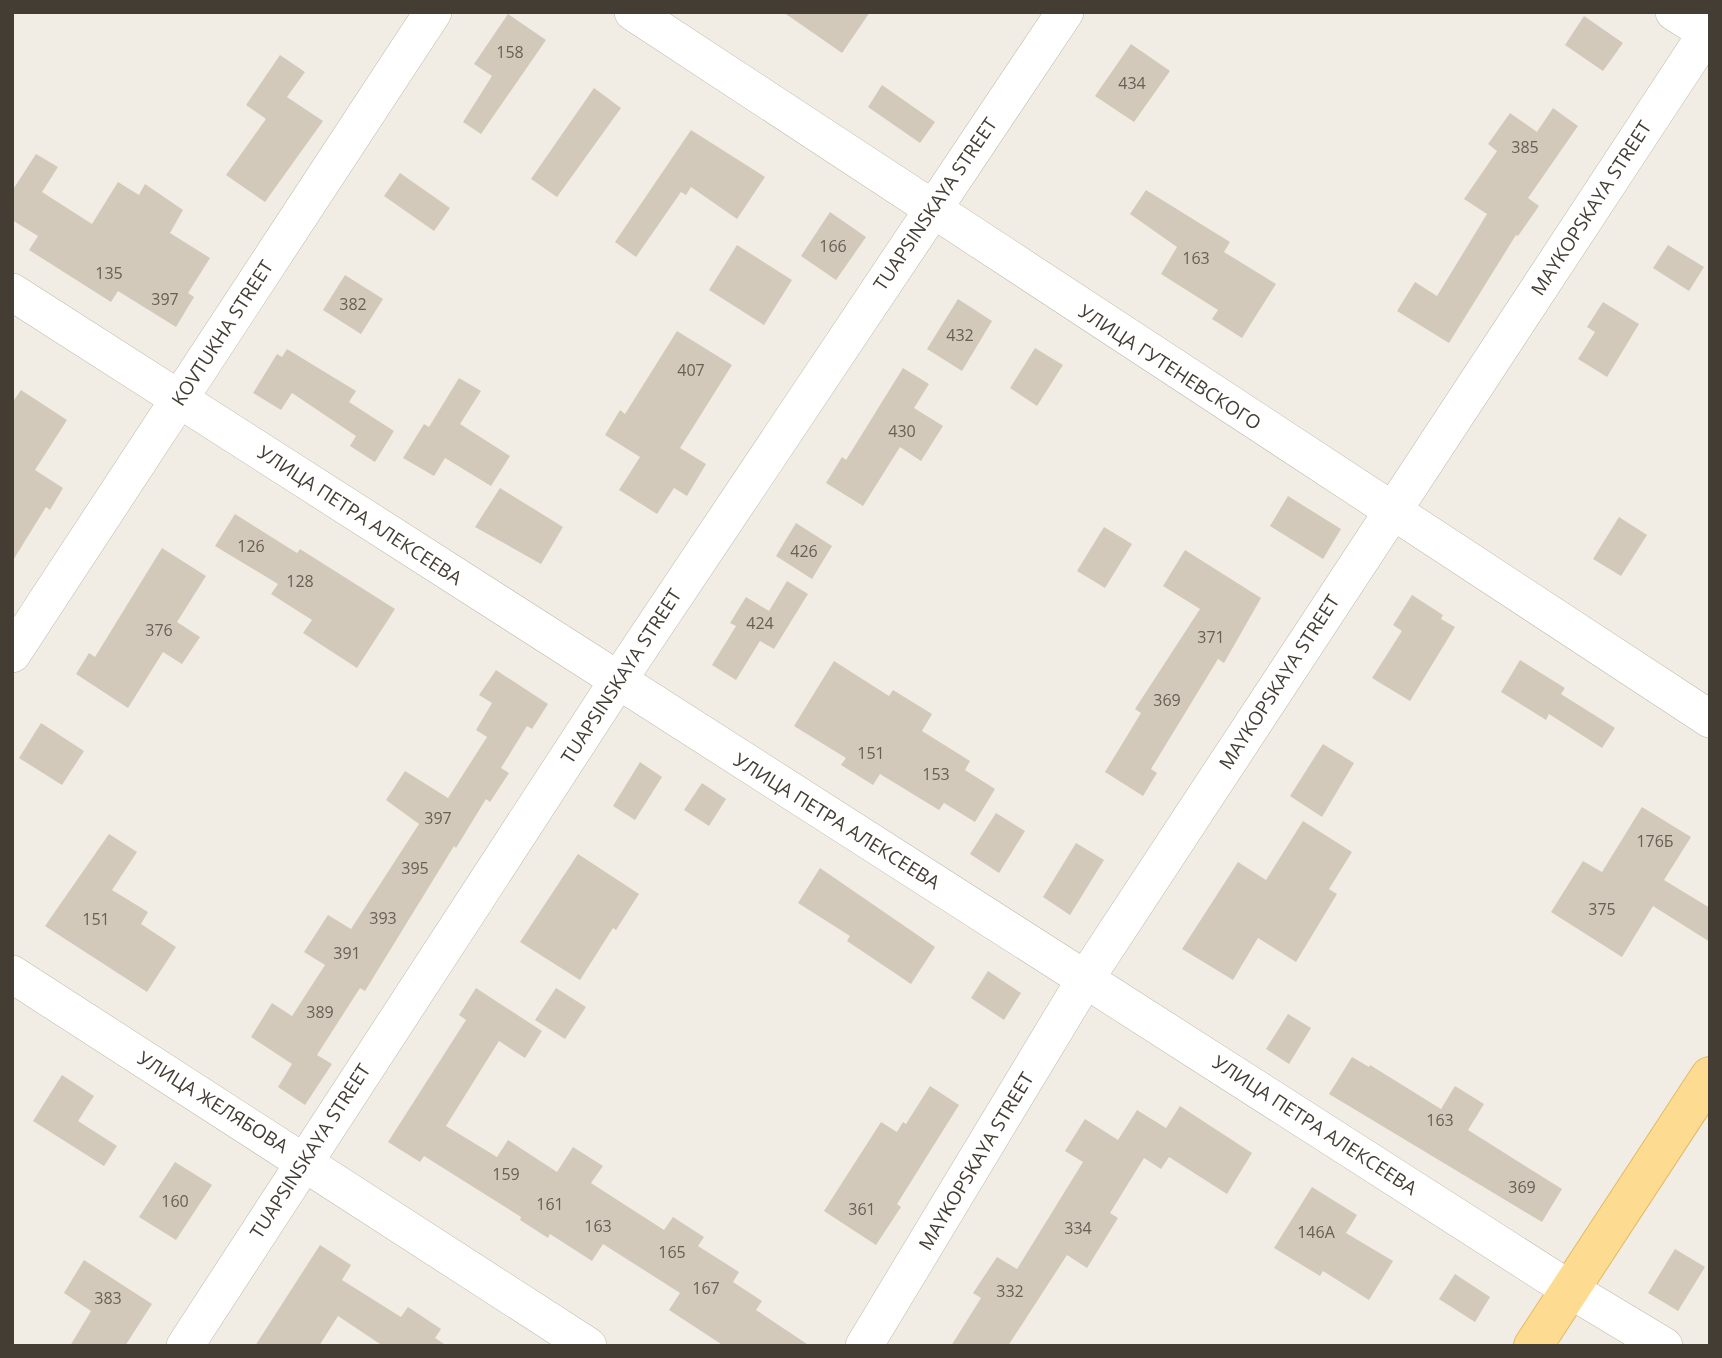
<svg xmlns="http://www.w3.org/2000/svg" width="1722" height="1358" font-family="'Open Sans',sans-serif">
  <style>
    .building { fill: #d3c9ba }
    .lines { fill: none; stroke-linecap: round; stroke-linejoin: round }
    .street-casing { stroke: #c0b8aa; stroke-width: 38 }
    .primary-casing { stroke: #e2b962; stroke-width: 40 }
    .street { stroke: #fff; stroke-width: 37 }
    .primary { stroke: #fddc92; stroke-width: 38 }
    .labels { text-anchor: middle; stroke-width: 7; stroke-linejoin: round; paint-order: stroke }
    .number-label { font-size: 16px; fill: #686056 }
    .street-label { font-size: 19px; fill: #443d34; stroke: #fff }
  </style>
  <rect width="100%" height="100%" fill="#f2ede4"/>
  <g class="building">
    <path d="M783,12H870L842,53Z"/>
    <path d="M508,14L546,40L481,134L463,122L492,76L474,64Z"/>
    <path d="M1584,16L1623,43L1603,71L1565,45Z"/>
    <path d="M1131,44L1170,71L1134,122L1095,96Z"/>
    <path d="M280,55L305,72L287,97L323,121L265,202L226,175L266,119L246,105Z"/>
    <path d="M882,85L935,122L920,143L868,107Z"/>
    <path d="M594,88L621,108L557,197L531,179Z"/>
    <path d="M1553,108L1578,126L1528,198L1539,206L1518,236L1516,235L1449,343L1397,311L1415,282L1437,296L1487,214L1464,199L1497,151L1488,144L1510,113L1537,132Z"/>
    <path d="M691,130L765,177L737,219L691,187L686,195L681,192L636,257L615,242Z"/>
    <path d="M36,154L58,167L42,192L92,224L118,182L139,195L145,184L183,210L170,233L210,258L188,293L194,297L176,327L118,291L111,302L29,250L38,236L12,220V191Z"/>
    <path d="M400,173L450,208L434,231L384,196Z"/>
    <path d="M1146,190L1230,242L1224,252L1276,284L1242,338L1212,319L1218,310L1161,274L1177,247L1130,214Z"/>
    <path d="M830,212L866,237L836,280L801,256Z"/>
    <path d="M737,245L792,280L764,325L709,290Z"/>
    <path d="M1668,245L1704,267L1689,291L1653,268Z"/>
    <path d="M345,275L383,299L361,334L323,310Z"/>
    <path d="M958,299L992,321L962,371L927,349Z"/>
    <path d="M1603,302L1639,324L1607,377L1578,359L1595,332L1587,327Z"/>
    <path d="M677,331L732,365L680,448L706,464L687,496L674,488L657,514L619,490L640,457L605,435L620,410L625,414Z"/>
    <path d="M1035,348L1063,365L1037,406L1010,388Z"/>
    <path d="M287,349L356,391L349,402L394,431L375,462L350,446L356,436L292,393L281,410L253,393L277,354L282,357Z"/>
    <path d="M903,368L929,384L914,408L943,426L921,461L900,447L863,506L826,483L842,457L846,460Z"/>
    <path d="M459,378L481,391L460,424L510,456L491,486L445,458L434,476L403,458L424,424L429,427Z"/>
    <path d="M21,390L67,420L35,470L63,488L50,510L46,507L12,562V403Z"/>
    <path d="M500,488L563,527L541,564L475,527Z"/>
    <path d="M1288,496L1341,529L1323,559L1270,526Z"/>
    <path d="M235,514L297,553L300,549L395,609L357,668L303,633L312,620L271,594L278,584L215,546Z"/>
    <path d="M1619,517L1647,535L1621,576L1593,559Z"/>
    <path d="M796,523L832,546L812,579L776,556Z"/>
    <path d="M1104,527L1132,544L1105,588L1077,571Z"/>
    <path d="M162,548L206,576L177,622L200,637L182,664L163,652L128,708L76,674L89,653L95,657Z"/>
    <path d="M1185,550L1261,598L1224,663L1218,659L1151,769L1157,773L1143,796L1105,772L1141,713L1135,709L1200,609L1163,586Z"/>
    <path d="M787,581L808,594L774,649L760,641L736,680L712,665L736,626L730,623L746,597L769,611Z"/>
    <path d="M1412,595L1443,615L1441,619L1455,627L1410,701L1372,678L1402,631L1393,625Z"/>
    <path d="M1520,660L1565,688L1561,694L1615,728L1602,748L1549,714L1546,720L1501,692Z"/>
    <path d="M834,661L889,696L893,690L932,714L922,731L970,761L965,770L995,789L975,822L944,803L939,810L880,774L873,785L841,765L846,758L794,726Z"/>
    <path d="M496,670L548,704L532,729L527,726L501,768L509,773L490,802L486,799L456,848L454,846L365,991L360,988L317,1055L332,1064L305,1105L278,1087L292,1064L251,1037L272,1003L292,1016L325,965L304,952L328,915L351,929L419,824L386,800L405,771L448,798L487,737L476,730L492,703L479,695Z"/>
    <path d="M41,723L84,751L62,785L19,758Z"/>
    <path d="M1323,744L1354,763L1322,817L1290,796Z"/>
    <path d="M640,762L662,777L635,820L613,806Z"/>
    <path d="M702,783L726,799L709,826L684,810Z"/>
    <path d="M1642,807L1691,837L1664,880L1710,908V942L1653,906L1622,957L1551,912L1583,861L1602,872Z"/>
    <path d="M996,813L1025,831L999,873L970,854Z"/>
    <path d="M1303,821L1352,852L1329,889L1337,894L1296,962L1258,938L1233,980L1182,949L1238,862L1266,880Z"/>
    <path d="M109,834L137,852L112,890L148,912L141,924L176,947L147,992L45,926Z"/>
    <path d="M1076,843L1104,860L1070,915L1043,897Z"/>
    <path d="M578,854L639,894L616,930L613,928L580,980L520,942Z"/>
    <path d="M820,868L935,947L911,984L847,941L850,936L798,903Z"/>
    <path d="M988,971L1021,993L1004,1020L971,998Z"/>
    <path d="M476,988L542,1031L525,1058L499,1041L446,1126L497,1157L508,1140L557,1172L573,1147L603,1166L591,1183L664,1230L673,1217L704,1237L698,1246L739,1272L733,1282L762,1301L756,1310L810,1346H724L669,1310L680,1293L603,1244L592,1261L550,1234L548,1238L520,1220L521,1217L424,1156L420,1162L388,1142L466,1020L459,1015Z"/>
    <path d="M556,988L586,1007L565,1039L535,1020Z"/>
    <path d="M1288,1014L1311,1028L1289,1064L1266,1049Z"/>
    <path d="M1352,1057L1369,1067L1370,1065L1441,1109L1455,1086L1484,1104L1468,1130L1562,1189L1542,1222L1329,1094Z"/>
    <path d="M62,1075L94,1096L78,1121L117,1146L104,1166L33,1121Z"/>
    <path d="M930,1086L959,1105L897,1204L901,1207L876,1245L824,1211L881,1122L897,1132L903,1122L906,1124Z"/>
    <path d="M1180,1106L1252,1153L1227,1194L1169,1157L1161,1169L1144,1158L1110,1213L1118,1218L1087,1268L1067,1255L1008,1346H951L981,1298L973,1293L997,1257L1017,1269L1083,1162L1065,1151L1085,1119L1118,1140L1137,1110L1166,1128Z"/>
    <path d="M175,1162L212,1185L176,1240L139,1217Z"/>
    <path d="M1312,1187L1357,1215L1346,1233L1393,1261L1369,1300L1323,1271L1320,1276L1274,1248Z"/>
    <path d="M320,1245L351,1265L342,1280L401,1317L408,1307L441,1329L435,1338L447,1346H383L338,1316L319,1346H255Z"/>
    <path d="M1675,1249L1705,1267L1678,1311L1648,1293Z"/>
    <path d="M84,1260L152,1304L125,1346H70L91,1311L64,1293Z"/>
    <path d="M1455,1274L1490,1297L1475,1322L1439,1299Z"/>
  </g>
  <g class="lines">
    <defs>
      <g id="street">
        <path d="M633,12L1710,719"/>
        <path d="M1674,12L1710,35"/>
        <path d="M12,292L1569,1289L1664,1346"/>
        <path d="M12,654L433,12"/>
        <path d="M12,974L588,1346"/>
        <path d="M185,1346L617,682L1065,12"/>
        <path d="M864,1346L1086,978L1710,28"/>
      </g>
      <path id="primary" d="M1533,1346L1710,1076"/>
    </defs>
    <use href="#street" class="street-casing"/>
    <use href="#primary" class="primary-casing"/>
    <use href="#street" class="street"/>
    <use href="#primary" class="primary"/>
  </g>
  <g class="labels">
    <g class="number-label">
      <text x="510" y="58">158</text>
      <text x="1132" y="89">434</text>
      <text x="1525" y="153">385</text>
      <text x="833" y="252">166</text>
      <text x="1196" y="264">163</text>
      <text x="109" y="279">135</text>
      <text x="165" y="305">397</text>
      <text x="353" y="310">382</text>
      <text x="960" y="341">432</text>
      <text x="691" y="376">407</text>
      <text x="902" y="437">430</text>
      <text x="251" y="552">126</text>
      <text x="804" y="557">426</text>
      <text x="300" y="587">128</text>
      <text x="760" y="629">424</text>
      <text x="159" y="636">376</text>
      <text x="1211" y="643">371</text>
      <text x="1167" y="706">369</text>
      <text x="871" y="759">151</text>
      <text x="936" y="780">153</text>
      <text x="438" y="824">397</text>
      <text x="1655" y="847">176Б</text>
      <text x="415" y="874">395</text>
      <text x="1602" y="915">375</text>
      <text x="383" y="924">393</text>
      <text x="96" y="925">151</text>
      <text x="347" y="959">391</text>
      <text x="320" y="1018">389</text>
      <text x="1440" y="1126">163</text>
      <text x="506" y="1180">159</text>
      <text x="1522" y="1193">369</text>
      <text x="175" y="1207">160</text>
      <text x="550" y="1210">161</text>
      <text x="862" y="1215">361</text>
      <text x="598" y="1232">163</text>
      <text x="1078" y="1234">334</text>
      <text x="1316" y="1238">146А</text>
      <text x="672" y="1258">165</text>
      <text x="706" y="1294">167</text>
      <text x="1010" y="1297">332</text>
      <text x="108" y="1304">383</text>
    </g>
    <g class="street-label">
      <text transform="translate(935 204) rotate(-56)" y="7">TUAPSINSKAYA STREET</text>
      <text transform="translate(1591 208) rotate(-57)" y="7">MAYKOPSKAYA STREET</text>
      <text transform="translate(222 333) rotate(-57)" y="7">KOVTUKHA STREET</text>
      <text transform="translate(1170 367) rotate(33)" y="7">УЛИЦА ГУТЕНЕВСКОГО</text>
      <text transform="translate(360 515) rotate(33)" y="7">УЛИЦА ПЕТРА АЛЕКСЕЕВА</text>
      <text transform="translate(621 676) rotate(-57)" y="7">TUAPSINSKAYA STREET</text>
      <text transform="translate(1279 682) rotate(-57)" y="7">MAYKOPSKAYA STREET</text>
      <text transform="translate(837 821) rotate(32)" y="7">УЛИЦА ПЕТРА АЛЕКСЕЕВА</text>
      <text transform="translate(213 1102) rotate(32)" y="7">УЛИЦА ЖЕЛЯБОВА</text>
      <text transform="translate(1315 1125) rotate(33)" y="7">УЛИЦА ПЕТРА АЛЕКСЕЕВА</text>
      <text transform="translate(310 1151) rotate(-57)" y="7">TUAPSINSKAYA STREET</text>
      <text transform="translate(976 1161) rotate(-59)" y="7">MAYKOPSKAYA STREET</text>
    </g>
  </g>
  <rect width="1722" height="1358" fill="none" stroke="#443d34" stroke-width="28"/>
</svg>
